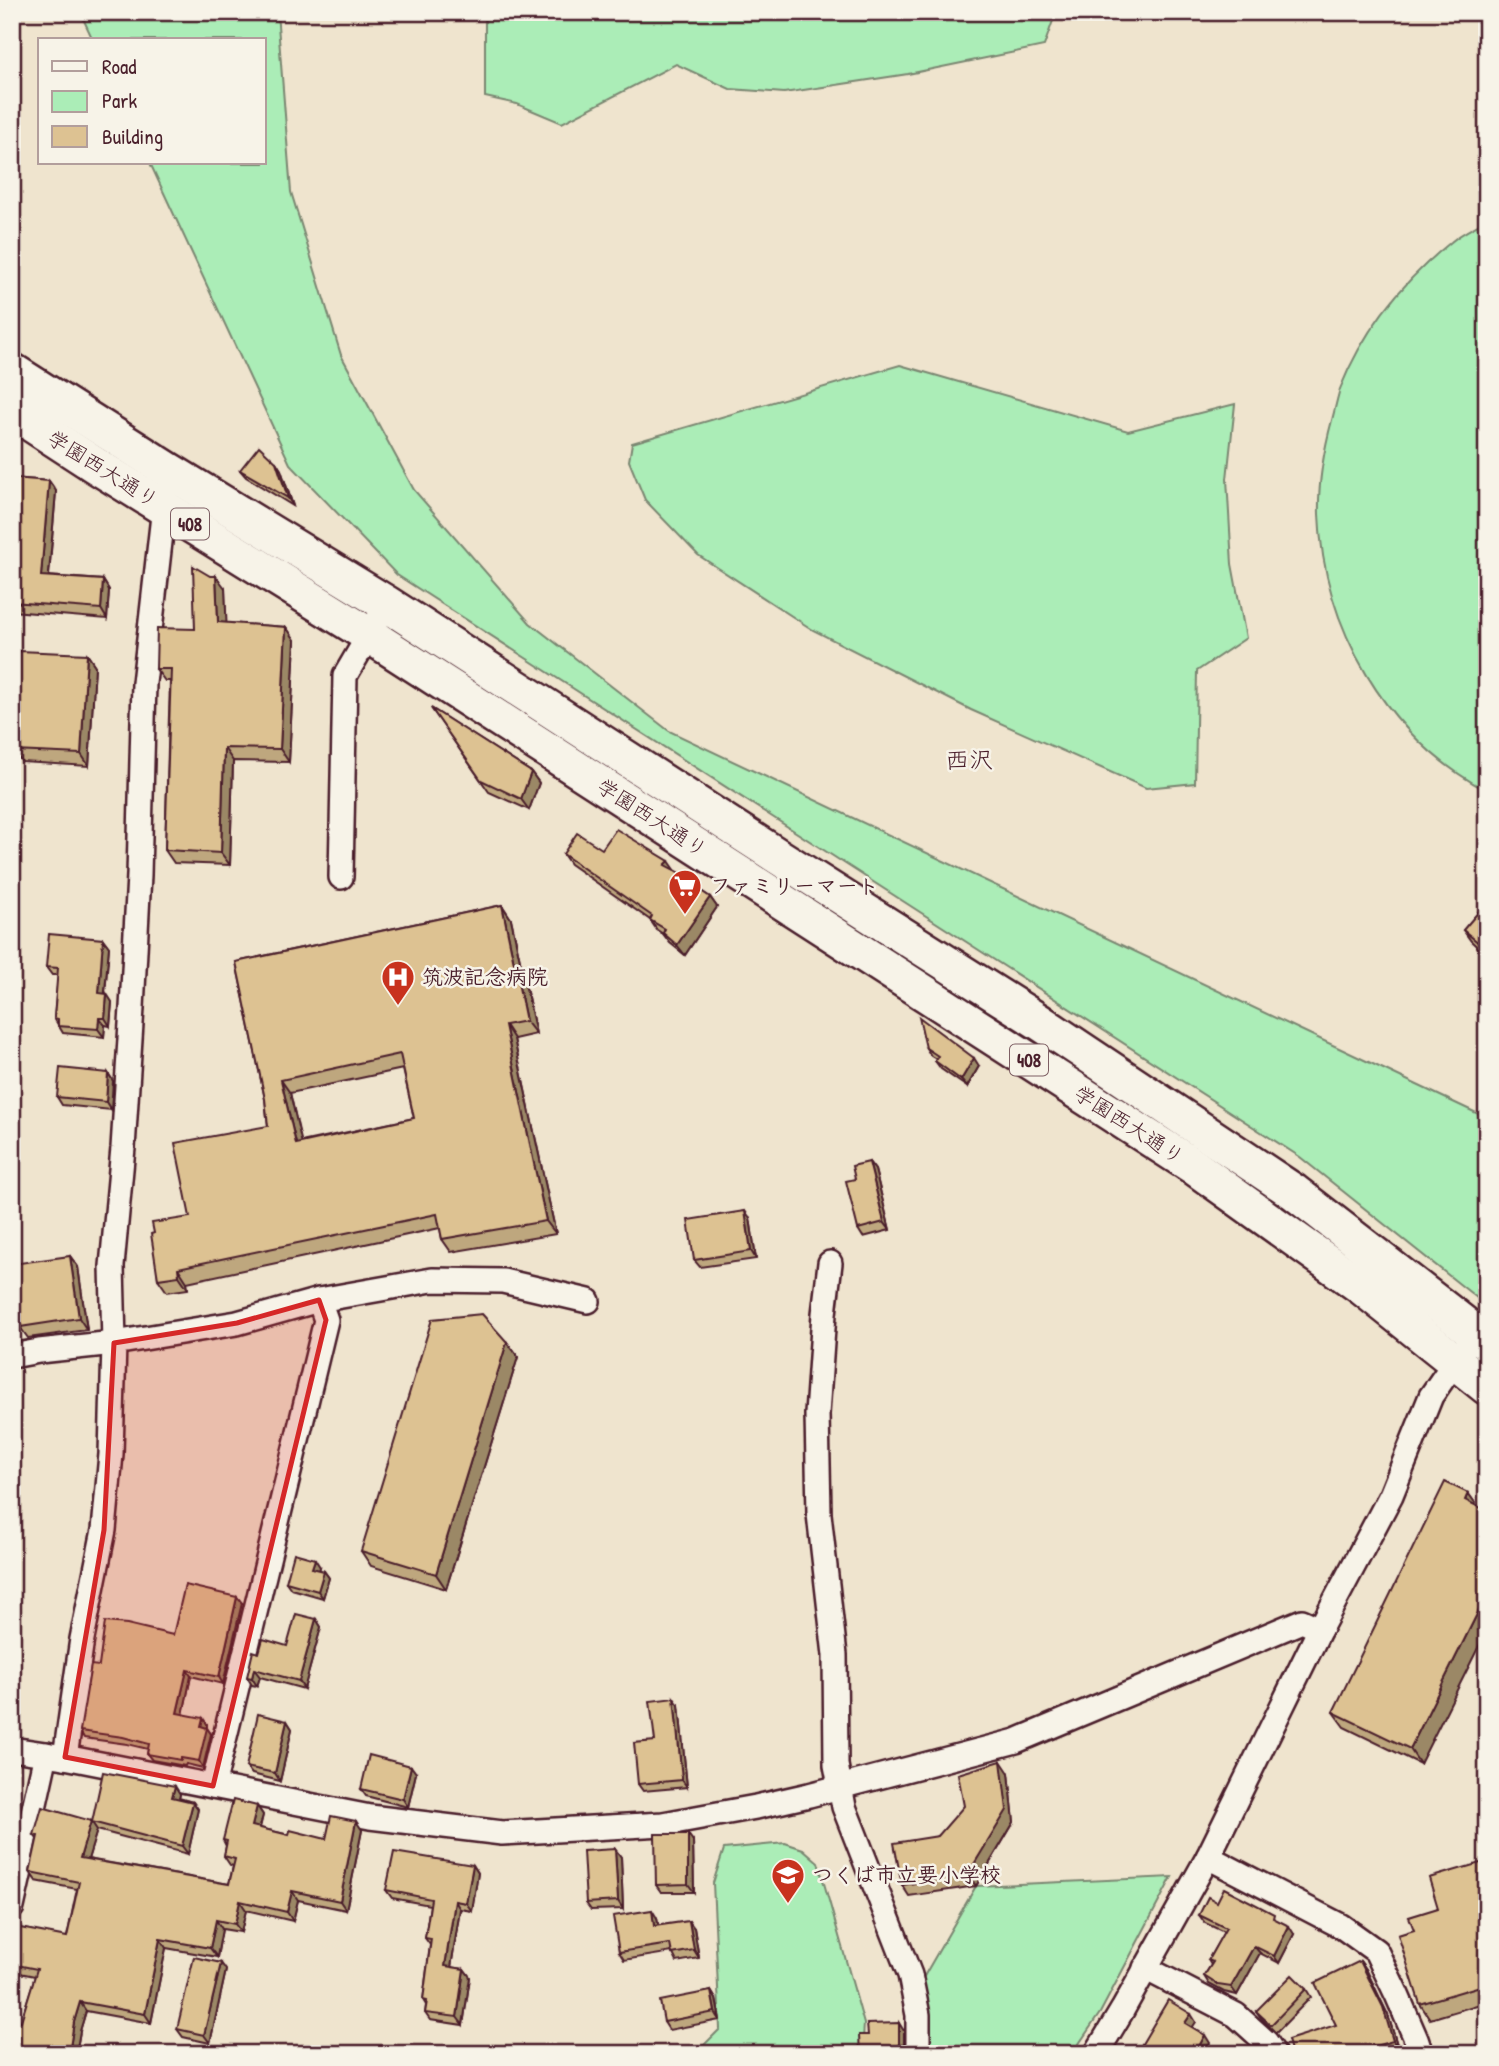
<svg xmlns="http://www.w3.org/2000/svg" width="1499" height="2066" font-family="'Patrick Hand','Klee One',sans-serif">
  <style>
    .green { fill: #abedb7; stroke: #7a8671; stroke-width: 2 }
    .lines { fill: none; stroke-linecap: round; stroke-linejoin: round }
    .minor-casing { stroke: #4a1f2b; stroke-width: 28 }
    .highway-casing { stroke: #4a1f2b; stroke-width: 40 }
    .minor { stroke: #f7f3e8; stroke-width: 23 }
    .highway { stroke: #f7f3e8; stroke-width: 35 }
    .wall { fill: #bea77e; stroke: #4a1f2b; stroke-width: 2; fill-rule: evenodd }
    .shaded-wall { fill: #9b8866; stroke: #4a1f2b; stroke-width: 2 }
    .building { fill: #ddc292; stroke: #4a1f2b; stroke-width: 2; fill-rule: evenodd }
    .marked { fill: #d62828; fill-opacity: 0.2; stroke: #d62828; stroke-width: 5; stroke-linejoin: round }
    .labels { text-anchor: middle; stroke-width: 5; stroke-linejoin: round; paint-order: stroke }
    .shield { fill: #f7f3e8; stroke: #7e5f64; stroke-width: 2 }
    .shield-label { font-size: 19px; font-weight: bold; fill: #4a1f2b }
    .street-label { font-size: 21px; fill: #4a1f2b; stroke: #f7f3e8 }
    .poi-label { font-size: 21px; font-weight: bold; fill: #4a1f2b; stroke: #f7f3e8; text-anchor: start }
    .quarter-label { font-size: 24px; fill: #4a1f2b; stroke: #f7f3e8 }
  </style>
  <rect width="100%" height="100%" fill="#efe4ce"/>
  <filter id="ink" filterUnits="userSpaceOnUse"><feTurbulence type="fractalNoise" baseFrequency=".0143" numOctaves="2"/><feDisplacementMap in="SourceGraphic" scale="14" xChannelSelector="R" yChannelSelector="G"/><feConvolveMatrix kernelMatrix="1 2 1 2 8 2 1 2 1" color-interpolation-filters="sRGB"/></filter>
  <g filter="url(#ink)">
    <g class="green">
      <path d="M87,12H277L291,192L341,355L414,490L530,623L669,731L1487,1118V1306L1300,1157L397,575L290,464L150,163H264V40H93L81,14Z"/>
      <path d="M485,12H1053L1055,15L1044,46L908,74L784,93L730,89L676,64L562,123L517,104L485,97Z"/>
      <path d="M1487,220V791C1386,737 1323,627 1319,514C1318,482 1324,450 1332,420C1335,409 1337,399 1340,389C1363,331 1403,281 1451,242C1461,233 1475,227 1487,220Z"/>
      <path d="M900,365L1128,431L1235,404L1227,479L1232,564L1246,638L1197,671L1195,783L1146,788L971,710L813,630L698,555L645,500L629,461L632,443Z"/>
      <path d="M785,1843L803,1849L818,1862L864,2024L862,2054H702L701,2048L720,2029L713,1883L724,1849Z"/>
      <path d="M1172,1877L1100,2013L1072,2054H925L919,1985L976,1886Z"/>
    </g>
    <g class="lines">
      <defs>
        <g id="minor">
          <path d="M341,877L345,676L387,604"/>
          <path d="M830,1263L824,1314L817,1414L819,1514L835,1655L836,1765L844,1807L910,1975L918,2015V2054"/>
          <path d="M12,1356L39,1351L114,1343L237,1323L319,1300L432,1280L503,1281L588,1301"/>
          <path d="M12,1749L65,1757L370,1817L502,1833L663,1824L756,1807L809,1795L1016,1741L1302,1621L1320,1629"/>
          <path d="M65,1757L82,1639L104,1530L111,1454L114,1343L112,1266L123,1148L132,1008L139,875L144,683L165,498"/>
          <path d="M213,1786L326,1320L319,1300"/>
          <path d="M1208,1857L1341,1926L1376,1951L1397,1995L1416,2039L1421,2054"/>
          <path d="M12,1907L46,1754"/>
          <path d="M1145,1968L1236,2015L1266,2042L1274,2054"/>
          <path d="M1096,2054L1123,2009L1208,1857L1320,1629L1391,1495L1431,1396L1463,1350"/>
        </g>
        <g id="highway">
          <path d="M12,371L168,470L387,604L779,857L1038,1021L1294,1192L1487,1342"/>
          <path d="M12,411L95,465L369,635L1193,1166L1362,1287L1487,1387"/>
        </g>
      </defs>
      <use href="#minor" class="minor-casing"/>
      <use href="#highway" class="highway-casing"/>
      <use href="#minor" class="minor"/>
      <use href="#highway" class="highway"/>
    </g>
    <g class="wall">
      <path d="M276,462L281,470L293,506L246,477L240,470Z"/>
      <path d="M12,478L49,481L56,491L49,576L103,580L109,590L107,619L12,611Z"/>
      <path d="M225,588L226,623L286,627L295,640L289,762L233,761L230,865L174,863L165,850L170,681H165L156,669L195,629Z"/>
      <path d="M87,654L95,666L89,766L22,762L14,751Z"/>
      <path d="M431,708L531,772L539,783L529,810L489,792Z"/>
      <path d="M602,849L676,871L688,877L695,887L710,897L717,907L685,955L670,943L663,934L657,930L650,920L570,864L563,854Z"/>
      <path d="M1487,902L1486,955L1471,941L1463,930Z"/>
      <path d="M502,905L511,919L536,1034L514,1039L556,1234L451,1252L442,1239L440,1228L187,1282L188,1289L167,1292L158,1279L154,1233L190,1217L268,1126L265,1099L236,962ZM403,1069L414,1118L301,1142L290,1093Z"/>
      <path d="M103,939L109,947L105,994L112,1002L110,1026L105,1025L104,1037L63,1033L54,1018L58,975H52L46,967Z"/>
      <path d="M926,1048L979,1066L967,1087L941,1069L935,1061L936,1059L931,1056Z"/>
      <path d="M108,1073L113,1081L111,1110L62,1105L57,1097Z"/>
      <path d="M869,1162L875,1170L890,1230L863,1237L858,1229L855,1179Z"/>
      <path d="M750,1218L756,1259L700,1267L694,1260Z"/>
      <path d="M70,1256L78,1267L87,1330L28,1338L20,1327Z"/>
      <path d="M507,1342L518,1357L446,1589L371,1566L361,1551Z"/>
      <path d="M1468,1493L1477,1506L1420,1764L1344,1727L1333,1712Z"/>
      <path d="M320,1567L319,1570L324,1571L329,1578L323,1598L291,1589L286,1582Z"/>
      <path d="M237,1597L242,1603L223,1684L191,1676L183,1714L207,1724V1728L211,1734L203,1768L186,1764L185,1766L152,1760L147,1754L148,1749L127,1744L84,1738L80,1731L99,1666L173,1635Z"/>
      <path d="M316,1619L321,1627L304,1689L260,1677L257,1686L252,1685L247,1677L259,1653L287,1646Z"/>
      <path d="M679,1705L687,1787L643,1791L638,1784L655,1741Z"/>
      <path d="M287,1721L292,1729L280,1781L252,1774L246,1767Z"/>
      <path d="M416,1773L408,1807L366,1796L361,1789Z"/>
      <path d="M1009,1773L1014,1822L976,1886L909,1896L902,1885L938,1836Z"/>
      <path d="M180,1794L179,1798L193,1802L198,1809L188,1854L97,1830L88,1859L229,1884L233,1866L230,1865L224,1856L226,1846L223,1840L257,1806L263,1815L260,1828L289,1835L326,1839L362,1830L346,1910L298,1900L293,1921L246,1910L241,1932L222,1929L217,1957L166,1948L151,2023L86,2011L80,2031L76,2054H12V2021H21L35,1976L15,1972L12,1968V1944L67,1937L77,1889L36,1881L30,1872L37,1839L34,1835L91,1821Z"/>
      <path d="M693,1841L694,1892H661L656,1885Z"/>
      <path d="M615,1849L621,1857L623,1909L591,1910L586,1903Z"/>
      <path d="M1487,1861V2002L1430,2019L1420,2004L1414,1930Z"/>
      <path d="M473,1865L478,1873L472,1911L460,1909L451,1967L464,1969L470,1977L463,2025L430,2020L425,2013L426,2005L423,2000L430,1945L425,1938L430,1905L392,1898L386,1890Z"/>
      <path d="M1217,1902L1294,1934L1279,1963L1260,1953L1237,1995L1224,1992L1209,1984L1204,1976L1211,1965L1208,1960L1224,1932L1205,1923L1199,1915Z"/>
      <path d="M657,1918L658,1925L694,1928L699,1958L677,1962L672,1952L624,1960L619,1952Z"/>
      <path d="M1360,1961L1366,1969L1388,2015L1398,2048L1379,2054H1292L1336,2025Z"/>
      <path d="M226,1970L210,2043L183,2037L177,2029Z"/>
      <path d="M1306,1989L1311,1997L1276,2033L1262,2019L1256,2011Z"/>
      <path d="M711,1991L716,1999L720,2020L669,2030L664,2022Z"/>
    </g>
    <g class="shaded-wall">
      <path d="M276,462L281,470L293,506L288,498Z"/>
      <path d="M49,481L56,491L48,585L41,576Z"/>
      <path d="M216,576L225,588L227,635L218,622Z"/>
      <path d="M103,580L109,590L107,619L101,609Z"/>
      <path d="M286,627L295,640L289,762L280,749Z"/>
      <path d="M87,654L95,666L89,766L81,754Z"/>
      <path d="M224,748L233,761L230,865L221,853Z"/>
      <path d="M531,772L539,783L529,810L521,799Z"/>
      <path d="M669,861L676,871L665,865Z"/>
      <path d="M710,897L717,907L685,955L677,945Z"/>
      <path d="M502,905L511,919L536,1034L526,1021Z"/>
      <path d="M1487,934L1486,955L1479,943Z"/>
      <path d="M103,939L109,947L104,1001L99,993Z"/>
      <path d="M107,994L112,1002L110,1026L105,1018Z"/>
      <path d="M99,1018L105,1025L104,1037L98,1029Z"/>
      <path d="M505,1025L514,1039L556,1234L546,1221Z"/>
      <path d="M974,1058L979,1066L967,1087L961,1080Z"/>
      <path d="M108,1073L113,1081L111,1110L106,1102Z"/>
      <path d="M281,1080L290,1093L305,1157L296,1144Z"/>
      <path d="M869,1162L875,1170L890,1230L884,1222Z"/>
      <path d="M745,1211L750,1218L756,1259L751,1251Z"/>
      <path d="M70,1256L78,1267L87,1330L79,1318Z"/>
      <path d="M178,1268L187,1282L188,1289L179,1276Z"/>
      <path d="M507,1342L518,1357L446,1589L436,1574Z"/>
      <path d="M1468,1493L1479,1508L1465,1500Z"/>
      <path d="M1485,1510L1487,1513V1526L1481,1518Z"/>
      <path d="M315,1559L320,1567L318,1575L312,1568Z"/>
      <path d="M324,1571L329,1578L323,1598L318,1591Z"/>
      <path d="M1487,1594V1630L1420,1764L1410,1749Z"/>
      <path d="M237,1597L242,1603L223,1684L219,1677Z"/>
      <path d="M316,1619L321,1627L304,1689L299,1681Z"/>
      <path d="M254,1669L260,1677L257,1686L252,1678Z"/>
      <path d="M187,1670L191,1676L182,1720L177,1713Z"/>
      <path d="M674,1698L679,1705L687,1787L682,1780Z"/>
      <path d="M203,1718L207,1724V1729V1728L211,1734L203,1768L199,1761L201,1726Z"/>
      <path d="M287,1721L292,1729L280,1781L275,1773Z"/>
      <path d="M1001,1761L1009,1773L1014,1822L976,1886L968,1874Z"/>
      <path d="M411,1766L416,1773L408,1807L403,1799Z"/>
      <path d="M175,1786L180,1794L178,1804L172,1797Z"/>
      <path d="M193,1802L198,1809L188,1854L182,1846Z"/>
      <path d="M257,1806L263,1815L258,1834L252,1826Z"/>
      <path d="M91,1821L97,1830L86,1866L80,1858Z"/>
      <path d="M356,1821L362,1830L346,1910L340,1901Z"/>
      <path d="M688,1834L693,1841L694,1892L688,1884Z"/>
      <path d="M615,1849L621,1857L623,1909L618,1901Z"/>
      <path d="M473,1865L478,1873L472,1911L466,1903Z"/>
      <path d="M292,1891L298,1900L293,1921L287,1912Z"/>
      <path d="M240,1901L246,1910L241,1932L235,1924Z"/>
      <path d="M455,1901L460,1909L450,1974L445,1966Z"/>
      <path d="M652,1910L657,1918L660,1934L654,1926Z"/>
      <path d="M216,1920L222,1929L217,1957L210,1948Z"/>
      <path d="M689,1921L694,1928L699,1958L694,1950Z"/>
      <path d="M1289,1926L1294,1934L1279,1963L1274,1956Z"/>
      <path d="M160,1939L166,1948L151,2023L145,2014Z"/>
      <path d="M1254,1946L1260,1953L1237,1995L1231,1987Z"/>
      <path d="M1360,1961L1366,1969L1388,2015L1398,2048L1393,2041Z"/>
      <path d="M221,1963L226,1970L210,2043L204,2035Z"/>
      <path d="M464,1969L470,1977L463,2025L457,2017Z"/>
      <path d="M711,1991L716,1999L720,2020L715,2012Z"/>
      <path d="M80,2002L86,2011L80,2031L76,2054H69L74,2022Z"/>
      <path d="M1191,2014L1196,2022L1190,2031L1185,2023Z"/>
      <path d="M899,2023L904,2031V2054H901L899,2046Z"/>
      <path d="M1205,2035L1210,2043L1204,2054H1195Z"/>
    </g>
    <g class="building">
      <path d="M259,446L276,462L288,498L240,470Z"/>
      <path d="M12,478L49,481L41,576L103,580L101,609L12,602Z"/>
      <path d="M193,566L210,576H216L218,622L286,627L280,749L224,748L221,853L165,850L171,669H156L157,628L195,629Z"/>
      <path d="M19,651L87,654L81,754L14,751Z"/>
      <path d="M431,708L531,772L521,799L481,780Z"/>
      <path d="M616,829L669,861L665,865L688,877L685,880L710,897L677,945L663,933L665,929L650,920L652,916L563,854L577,833L602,849Z"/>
      <path d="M1487,902V934L1479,943L1463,930Z"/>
      <path d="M502,905L526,1021L505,1025L546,1221L442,1239L437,1214L178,1268L179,1276L158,1279L151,1234L154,1233L152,1223L190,1217L175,1143L268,1126L265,1099L236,962ZM400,1054L414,1118L296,1144L281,1080Z"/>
      <path d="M49,934L103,939L99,993L107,994L105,1018H99L98,1029L58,1026V1019L54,1018L58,968L46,967Z"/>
      <path d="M919,1017L974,1058L961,1080L935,1061L938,1056L926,1048Z"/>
      <path d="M60,1068L108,1073L106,1102L57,1097Z"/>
      <path d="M869,1162L884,1222L858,1229L846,1181L855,1179L852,1166Z"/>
      <path d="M745,1211L751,1251L694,1260L688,1220Z"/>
      <path d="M70,1256L79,1318L20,1327L12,1272V1264Z"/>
      <path d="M482,1314L507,1342L436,1574L361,1551L432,1319Z"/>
      <path d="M1445,1482L1468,1493L1465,1500L1485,1510L1481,1518L1487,1521V1594L1410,1749L1333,1712Z"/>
      <path d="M294,1553L315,1559L312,1568L324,1571L318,1591L286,1582Z"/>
      <path d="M185,1585L237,1597L219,1677L187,1670L177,1713L203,1718L201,1726L207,1728L199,1761L181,1758V1760L147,1754L149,1744L123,1737L80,1731L91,1665L99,1666L105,1622L127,1624L173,1635Z"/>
      <path d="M296,1614L316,1619L299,1681L254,1669L252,1678L247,1677L253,1651L259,1653L263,1639L287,1646Z"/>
      <path d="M674,1698L682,1780L638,1784L634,1743L655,1741L650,1701Z"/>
      <path d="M258,1714L287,1721L275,1773L246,1767Z"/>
      <path d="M369,1755L411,1766L403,1799L361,1789Z"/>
      <path d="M1001,1761L1007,1810L968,1874L902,1885L894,1843L938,1836L964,1806L958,1774Z"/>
      <path d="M103,1772L175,1786L172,1797L193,1802L182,1846L92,1822Z"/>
      <path d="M233,1800L257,1806L252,1826L289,1835L290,1830L326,1839L331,1816L356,1821L340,1901L292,1891L287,1912L240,1901L235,1924L216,1920L210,1948L160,1939L145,2014L80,2002L74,2022L69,2054H26V2050H12V2021H21L37,1969L12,1964V1944L15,1927L67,1937L79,1882L30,1872L38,1836L34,1835L42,1807L91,1821L80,1858L229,1884L235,1859L224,1856L227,1841L223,1840Z"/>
      <path d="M655,1834H688V1884L656,1885Z"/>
      <path d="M615,1849L618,1901L586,1903L583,1851Z"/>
      <path d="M394,1852L473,1865L466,1903L455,1901L445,1966L464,1969L457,2017L425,2013L427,2001L423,2000L431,1939L425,1938L431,1899L386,1890Z"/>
      <path d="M1487,1861V1984L1420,2004L1398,1935L1414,1930L1409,1917L1438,1908L1429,1878Z"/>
      <path d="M1224,1888L1274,1914L1273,1918L1289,1926L1274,1956L1254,1946L1231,1987L1218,1985L1204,1976L1213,1962L1208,1960L1226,1928L1199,1915L1208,1897L1217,1902Z"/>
      <path d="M652,1910L654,1926L689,1921L694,1950L672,1954L670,1944L619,1952L613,1916Z"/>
      <path d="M194,1957L221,1963L204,2035L177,2029Z"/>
      <path d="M1360,1961L1383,2007L1393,2041L1346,2054H1292L1288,2040L1336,2025L1315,1983Z"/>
      <path d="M1292,1975L1306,1989L1271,2025L1256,2011Z"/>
      <path d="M711,1991L715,2012L664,2022L660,2001Z"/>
      <path d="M1168,2000L1191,2014L1185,2023L1205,2035L1195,2054H1136Z"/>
      <path d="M899,2023V2046L901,2054H860L859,2035H868L867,2024Z"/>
    </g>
  </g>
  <path class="marked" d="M319,1300L326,1320L213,1786L65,1757L104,1530L114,1343L237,1323Z"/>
  <defs>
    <symbol id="supermarket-pin" viewBox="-11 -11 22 30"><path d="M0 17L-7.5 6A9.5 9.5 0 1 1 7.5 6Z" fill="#c8321e" stroke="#f7f3e8"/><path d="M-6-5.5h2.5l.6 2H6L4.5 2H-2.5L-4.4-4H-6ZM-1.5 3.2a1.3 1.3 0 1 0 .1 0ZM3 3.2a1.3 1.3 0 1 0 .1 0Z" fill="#fff"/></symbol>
    <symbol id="hospital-pin" viewBox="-11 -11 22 30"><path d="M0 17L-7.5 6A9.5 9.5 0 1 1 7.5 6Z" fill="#c8321e" stroke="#f7f3e8"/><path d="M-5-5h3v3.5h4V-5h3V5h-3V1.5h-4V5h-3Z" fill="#fff"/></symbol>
    <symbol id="school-pin" viewBox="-11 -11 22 30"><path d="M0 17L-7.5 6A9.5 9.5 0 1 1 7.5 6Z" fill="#c8321e" stroke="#f7f3e8"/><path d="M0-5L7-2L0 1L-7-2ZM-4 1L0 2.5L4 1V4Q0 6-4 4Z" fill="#fff"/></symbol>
  </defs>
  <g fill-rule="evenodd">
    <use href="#supermarket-pin" x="666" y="867" width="38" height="52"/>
    <use href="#hospital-pin" x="379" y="958" width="38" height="52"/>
    <use href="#school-pin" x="769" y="1856" width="38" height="52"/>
  </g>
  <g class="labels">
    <g class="shield">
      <rect x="171" y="508.5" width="38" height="31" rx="5"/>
      <rect x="1010" y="1044.5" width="38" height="31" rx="5"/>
    </g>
    <g class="shield-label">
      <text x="190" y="531">408</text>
      <text x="1029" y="1067">408</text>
    </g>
    <g class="street-label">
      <text transform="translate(103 469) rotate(32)" y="7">学園西大通り</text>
      <text transform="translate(652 818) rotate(33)" y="7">学園西大通り</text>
      <text transform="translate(1129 1125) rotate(33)" y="7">学園西大通り</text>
    </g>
    <g class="poi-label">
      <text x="710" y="893">ファミリーマート</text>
      <text x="422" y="984">筑波記念病院</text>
      <text x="812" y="1882">つくば市立要小学校</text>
    </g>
    <g class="quarter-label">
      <text x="969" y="768">西沢</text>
    </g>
  </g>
  <rect width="1499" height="2066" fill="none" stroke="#f7f3e8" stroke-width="42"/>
  <rect x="21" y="21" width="1457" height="2024" fill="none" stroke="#4a1f2b" stroke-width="2.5" filter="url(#ink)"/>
  <rect x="38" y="38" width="228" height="126" fill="#f7f3e8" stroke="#b29e9c" stroke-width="2"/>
  <rect x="52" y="61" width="35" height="10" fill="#f7f3e8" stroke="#b29e9c" stroke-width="2"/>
  <text x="102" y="74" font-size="21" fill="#4a1f2b">Road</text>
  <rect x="52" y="91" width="35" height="21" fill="#abedb7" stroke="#b29e9c" stroke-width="2"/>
  <text x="102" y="108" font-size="21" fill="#4a1f2b">Park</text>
  <rect x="52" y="126" width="35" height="21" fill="#ddc292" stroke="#b29e9c" stroke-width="2"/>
  <text x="102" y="144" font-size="21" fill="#4a1f2b">Building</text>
</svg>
